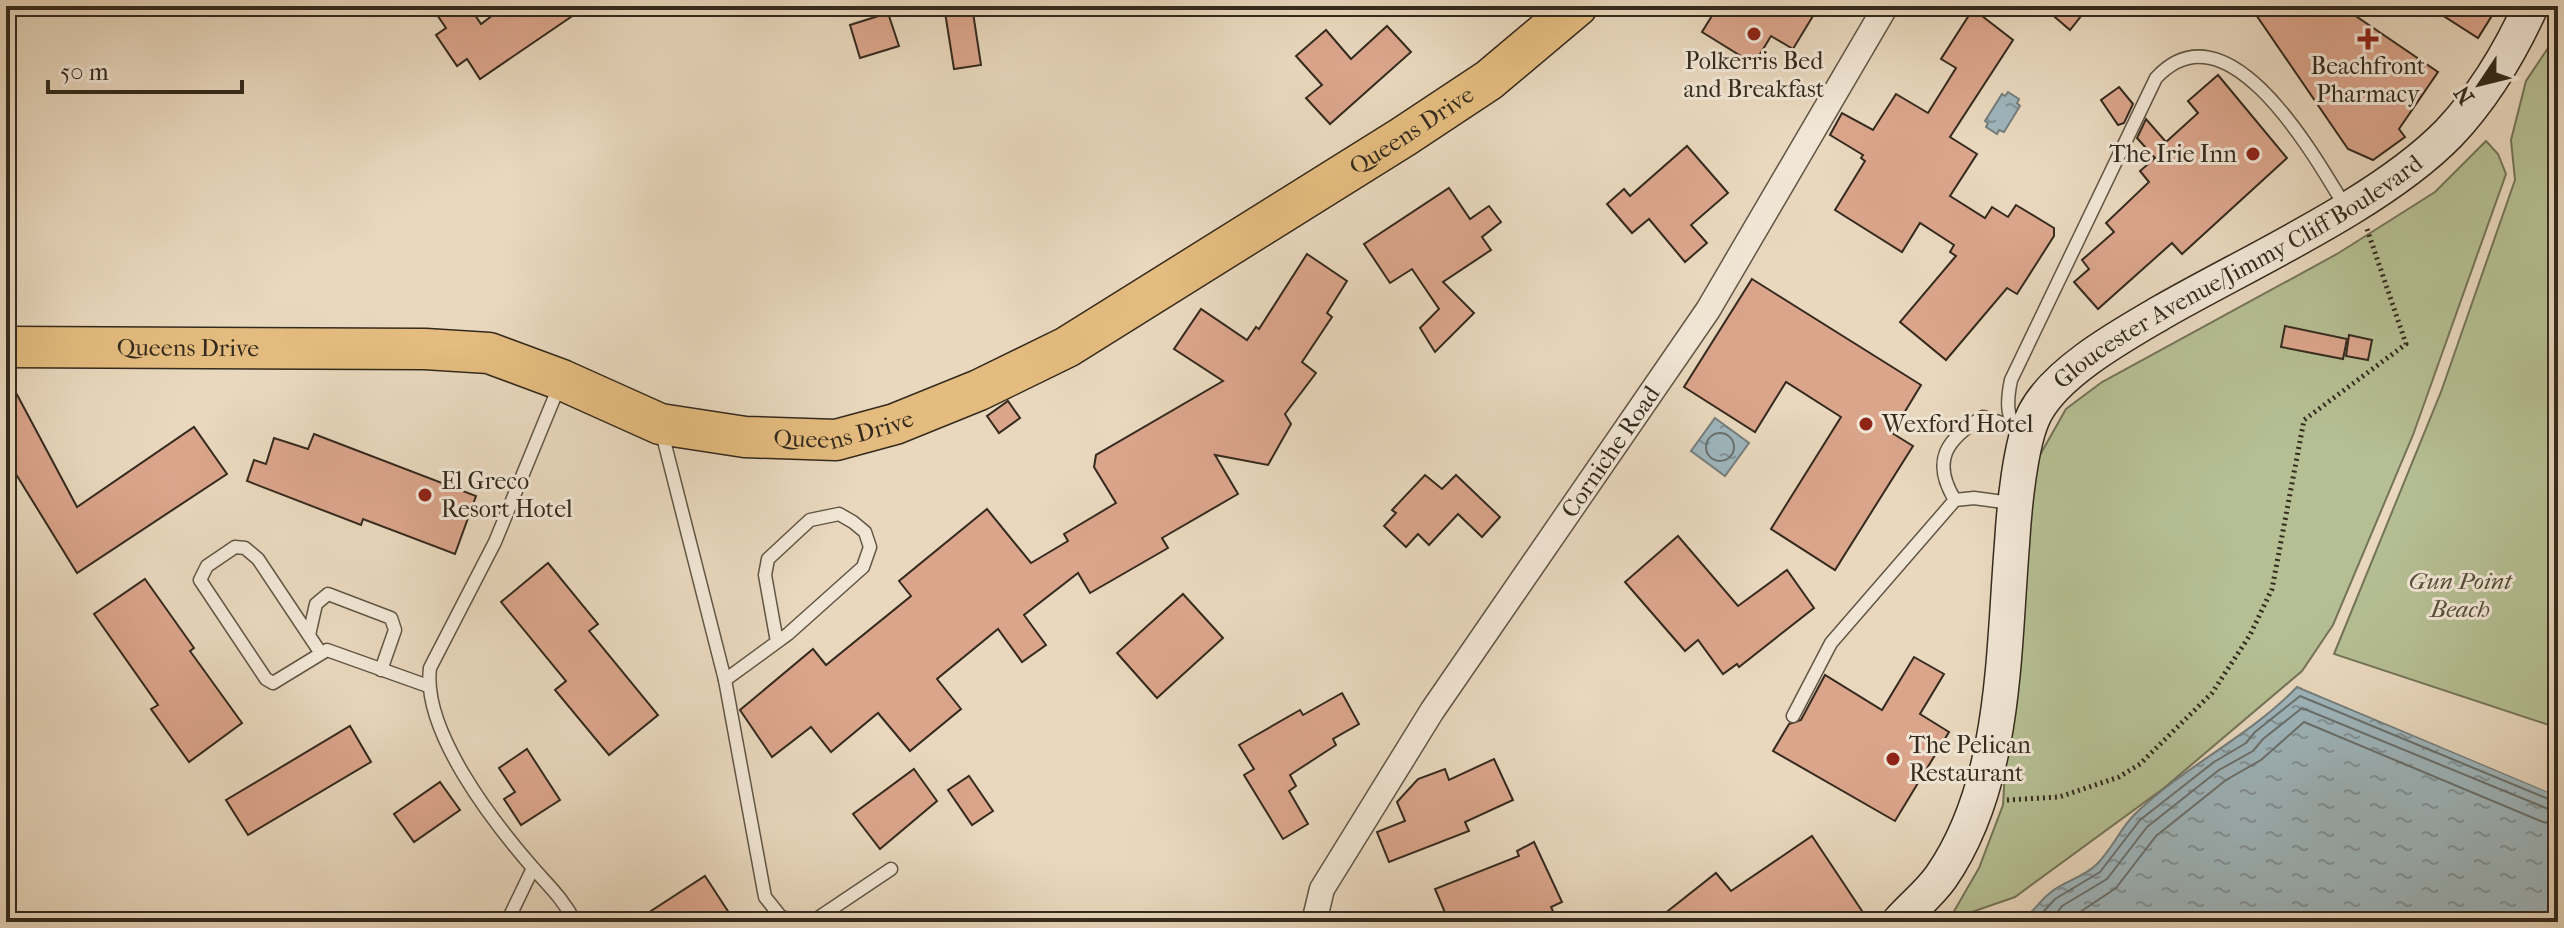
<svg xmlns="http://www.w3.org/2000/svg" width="2564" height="928" font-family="'IM FELL French Canon',serif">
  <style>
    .green { fill: #b5bf93; stroke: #747458; stroke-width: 2 }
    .water { fill: url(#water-ripples); stroke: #747e7d; stroke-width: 2 }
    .pier { fill: #e9d8be }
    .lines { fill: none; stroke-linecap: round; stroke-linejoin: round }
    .shore { stroke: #69706d; stroke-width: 2 }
    .building { fill: #dba58c; stroke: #342a1d; stroke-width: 2 }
    .service-casing { stroke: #615645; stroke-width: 15 }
    .minor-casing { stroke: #615645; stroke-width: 27 }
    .secondary-casing { stroke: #342a1d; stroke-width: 37 }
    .primary-casing { stroke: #342a1d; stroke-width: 43 }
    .path { stroke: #342a1d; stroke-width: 5; stroke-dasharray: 2 4; stroke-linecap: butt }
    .service { stroke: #f1e6d5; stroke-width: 12 }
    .minor { stroke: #f1e6d5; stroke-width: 24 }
    .secondary { stroke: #f1e6d5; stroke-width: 34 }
    .primary { stroke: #e4bc7f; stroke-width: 40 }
    .poi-dot { fill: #8f2418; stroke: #f1e6d5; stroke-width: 3 }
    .labels { text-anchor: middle; stroke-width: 6; stroke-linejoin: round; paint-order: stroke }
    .poi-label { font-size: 24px; fill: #342a1d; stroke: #f1e6d5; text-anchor: start }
    .street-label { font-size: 24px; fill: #342a1d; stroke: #f1e6d5 }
    .park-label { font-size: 24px; font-style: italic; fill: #544f3a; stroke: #f1e6d5 }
  </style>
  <defs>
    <pattern id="water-ripples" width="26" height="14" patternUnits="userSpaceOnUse" patternTransform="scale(2)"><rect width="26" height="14" fill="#9eb6bd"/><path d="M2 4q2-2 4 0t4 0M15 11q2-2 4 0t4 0" fill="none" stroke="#829499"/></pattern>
  </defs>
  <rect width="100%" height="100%" fill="#e9d8be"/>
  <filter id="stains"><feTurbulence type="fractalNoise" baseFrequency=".0025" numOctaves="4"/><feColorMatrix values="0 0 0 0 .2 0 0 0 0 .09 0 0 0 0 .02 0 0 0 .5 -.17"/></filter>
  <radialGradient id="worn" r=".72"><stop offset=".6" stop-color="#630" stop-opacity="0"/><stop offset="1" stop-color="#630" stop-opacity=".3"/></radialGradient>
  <g class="green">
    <path d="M2558,33V480L2552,512V665L2558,689V728L2334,654L2441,392L2515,180L2511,140L2526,81Z"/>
    <path d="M2486,141L2498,154L2506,174L2413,435L2333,625L2302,671L2164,788L2015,897L1949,920L1979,868L2003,805L2021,504L2036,462L2066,409L2102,382L2337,254L2435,192Z"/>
  </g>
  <g class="water">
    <path d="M2008,92L2019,99L2017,103L2020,106L2004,132L1999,130L1997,134L1986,127L1988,123L1985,121L2002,94L2005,96Z"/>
    <path d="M1715,418L1749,443L1725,476L1691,451Z"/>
    <path d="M2297,687L2558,796V922H2014C2038,912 2034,905 2051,892C2065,881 2084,877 2097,864C2112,849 2120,829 2134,815C2184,766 2249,737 2297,687Z"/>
  </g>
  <path class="pier" d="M2304,684L2558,791V796L2302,688Z"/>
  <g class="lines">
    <g class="shore">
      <circle cx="1720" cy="447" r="14"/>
      <path d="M2034,922L2055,899L2100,872L2140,820L2214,762L2246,743L2255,732L2300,696L2558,803"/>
      <path d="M2050,922L2062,906L2107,879L2147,827L2219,770L2253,751L2263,739L2302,708L2558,813"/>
      <path d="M2065,922L2116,888L2156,836L2226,780L2261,760L2304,722L2543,822L2558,825"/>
    </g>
  </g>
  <g class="building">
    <path d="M431,6H469L481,24L505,6H587L480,79L467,59L457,66L436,35L446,28Z"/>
    <path d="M944,6H972L981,65L954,69Z"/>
    <path d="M1718,6H1819L1793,49L1771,36L1754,64L1702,32Z"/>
    <path d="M2042,6H2089L2070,30Z"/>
    <path d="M2250,6H2341L2438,72L2399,129L2405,137L2373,160L2348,149Z"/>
    <path d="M2428,6H2498L2478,38Z"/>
    <path d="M1973,9L2013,40L1950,137L1977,154L1950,196L1985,218L1992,207L2008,217L2016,205L2054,228V236L2017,294L2007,288L1946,360L1900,322L1956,256L1950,252L1954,245L1920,223L1902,252L1835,210L1865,161L1861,158L1863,155L1830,135L1842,113L1873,130L1896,94L1928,113L1956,68L1941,59Z"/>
    <path d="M888,13L899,46L860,58L850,25Z"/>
    <path d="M1387,26L1411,52L1330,124L1306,98L1322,85L1296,56L1326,30L1351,59Z"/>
    <path d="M2218,75L2287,158L2182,254L2172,243L2098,309L2074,282L2089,269L2082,260L2114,232L2106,223L2149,182L2140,171L2155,158L2137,138L2146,119L2166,142L2198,113L2188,101Z"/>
    <path d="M2119,87L2133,104L2124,123L2118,125L2101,100Z"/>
    <path d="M1687,146L1728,193L1691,225L1707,243L1685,262L1649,219L1632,233L1607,204L1624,189L1630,196Z"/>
    <path d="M1449,188L1470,219L1489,206L1501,222L1482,237L1491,250L1443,282L1474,313L1435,352L1420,328L1439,309L1412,269L1390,283L1364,244Z"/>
    <path d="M1307,254L1347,281L1327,313L1332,317L1302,362L1316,373L1285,414L1291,424L1268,465L1215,455L1238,494L1162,538L1168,548L1090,593L1078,573L1024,615L1046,645L1022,662L998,629L937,679L961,709L910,751L878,713L831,752L811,727L772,757L740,710L813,649L826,665L911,596L899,581L987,509L1031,563L1068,541L1064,534L1116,503L1094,467L1096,455L1223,381L1174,349L1201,309L1247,340L1256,327L1259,329Z"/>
    <path d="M1752,279L1921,385L1892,433L1913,446L1835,570L1771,529L1841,417L1786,382L1755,432L1684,387Z"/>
    <path d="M2285,326L2347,339L2343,359L2281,347Z"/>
    <path d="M2349,335L2372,340L2368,360L2346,356Z"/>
    <path d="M6,374L77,507L194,427L227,474L77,573L6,458Z"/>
    <path d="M1008,401L1020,418L999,433L987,416Z"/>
    <path d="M314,434L476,496L455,554L363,519L361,525L247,481L254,460L266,464L274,438L308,449Z"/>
    <path d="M1425,475L1442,489L1456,475L1500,517L1482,537L1458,514L1429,545L1418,534L1406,547L1384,526L1396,513L1392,510Z"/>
    <path d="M1678,536L1738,606L1787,570L1814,608L1739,667L1737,664L1723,674L1698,640L1685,651L1625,582Z"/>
    <path d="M548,563L598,624L589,631L658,715L609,755L555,690L566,681L501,602Z"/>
    <path d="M145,579L194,648L190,651L242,723L189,762L151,709L158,705L94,614Z"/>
    <path d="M1183,594L1223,638L1157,698L1117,653Z"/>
    <path d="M1914,657L1944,674L1920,714L1949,732L1895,821L1773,751L1789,724L1801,720L1825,675L1882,710Z"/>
    <path d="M1342,693L1359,724L1333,739L1336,745L1290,775L1296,786L1289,791L1308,824L1283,839L1244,775L1254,769L1239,745L1300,710L1303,715Z"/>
    <path d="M350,726L371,762L248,835L226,800Z"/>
    <path d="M527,749L560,800L521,825L504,799L515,792L499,768Z"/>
    <path d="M1494,759L1513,800L1465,822L1469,831L1389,862L1377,832L1405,821L1397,802L1418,779L1445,769L1449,780Z"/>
    <path d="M914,769L937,801L880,849L853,814Z"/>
    <path d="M969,776L993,811L972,825L948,790Z"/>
    <path d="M440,782L460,810L414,842L394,814Z"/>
    <path d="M1812,836L1864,914L1853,922H1654L1716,873L1731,891Z"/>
    <path d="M1534,842L1562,902L1551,907L1558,922H1449L1435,889L1519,856L1517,851Z"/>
    <path d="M705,876L735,922H634Z"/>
  </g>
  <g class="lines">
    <defs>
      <g id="service">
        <path d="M560,384L495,542L430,668C422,731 493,822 533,868C549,886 564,900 575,922"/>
        <path d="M661,429L725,680L765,897L781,917L804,922"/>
        <path d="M2023,439C2006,420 2006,404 2011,380L2156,78C2228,0 2315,157 2346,208"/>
        <path d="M1955,500C1931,461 1946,439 1983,417L2011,426"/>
        <path d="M309,635L316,604L328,594L391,618L395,630L381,670"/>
        <path d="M320,652L258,559L245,548L235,547L207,566L200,580L266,679L273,683L327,650L428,686"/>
        <path d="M725,680L788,634L863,567L870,547L865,532L853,522L839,514L810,520L768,559L765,575L777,642"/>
        <path d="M1793,716L1831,643L1955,500L1974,498L2011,503"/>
        <path d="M507,922L533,868"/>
        <path d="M812,922L891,869"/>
      </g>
      <g id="minor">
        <path id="s1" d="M1314,922L1322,889L1432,711L1708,310L1886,6"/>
      </g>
      <g id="secondary">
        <path id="s2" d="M1899,922C1912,907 1929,894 1941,877C2006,783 2003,654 2012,544C2014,510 2020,442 2035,413C2057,371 2123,335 2162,312C2249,262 2381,203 2449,133C2483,97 2511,50 2531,6"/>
      </g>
      <g id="primary">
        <path id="s3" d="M6,347L425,349L489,353L562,380L660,424L745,437L836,440L895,424L979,390L1067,347L1403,137L1489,80L1577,6"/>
      </g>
    </defs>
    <use href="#service" class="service-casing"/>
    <use href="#minor" class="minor-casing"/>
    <use href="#secondary" class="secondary-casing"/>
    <use href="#primary" class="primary-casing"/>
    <path class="path" d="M2007,800L2059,797L2119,777L2140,764L2212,693L2250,635L2272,589L2304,420L2406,344L2367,229"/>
    <use href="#service" class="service"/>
    <use href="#minor" class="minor"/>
    <use href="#secondary" class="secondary"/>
    <use href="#primary" class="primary"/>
  </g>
  <g class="poi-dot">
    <circle cx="1754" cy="34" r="8"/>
    <path d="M2364 27h8v8h8v8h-8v8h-8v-8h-8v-8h8z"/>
    <circle cx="2253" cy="154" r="8"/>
    <circle cx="1866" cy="424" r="8"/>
    <circle cx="425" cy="495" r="8"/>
    <circle cx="1893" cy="759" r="8"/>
  </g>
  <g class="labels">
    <g class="poi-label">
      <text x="1754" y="69" text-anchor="middle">Polkerris Bed<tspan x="1754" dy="28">and Breakfast</tspan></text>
      <text x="2368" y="74" text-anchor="middle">Beachfront<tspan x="2368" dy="28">Pharmacy</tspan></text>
      <text x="2237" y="162" text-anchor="end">The Irie Inn</text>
      <text x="1882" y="432">Wexford Hotel</text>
      <text x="441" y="489">El Greco<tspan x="441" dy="28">Resort Hotel</tspan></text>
      <text x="1909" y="753">The Pelican<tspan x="1909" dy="28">Restaurant</tspan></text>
    </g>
    <g class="street-label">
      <text dy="8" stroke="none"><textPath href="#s3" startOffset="1502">Queens Drive</textPath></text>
      <text dy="8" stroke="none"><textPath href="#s2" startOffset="790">Gloucester Avenue/Jimmy Cliff Boulevard</textPath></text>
      <text dy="8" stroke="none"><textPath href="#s3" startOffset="182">Queens Drive</textPath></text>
      <text dy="8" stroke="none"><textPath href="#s3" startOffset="854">Queens Drive</textPath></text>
      <text dy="8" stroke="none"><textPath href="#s1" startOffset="558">Corniche Road</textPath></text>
    </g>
    <g class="park-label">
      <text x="2460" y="589">Gun Point<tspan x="2460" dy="28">Beach</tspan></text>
    </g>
  </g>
  <rect width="2564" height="928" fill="none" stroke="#e9d8be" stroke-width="32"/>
  <rect x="8" y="8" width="2548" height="912" fill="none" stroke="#342a1d" stroke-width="4"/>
  <rect x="16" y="16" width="2532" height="896" fill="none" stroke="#342a1d" stroke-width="2"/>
  <g transform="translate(2480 84) rotate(235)" stroke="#f1e6d5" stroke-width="6" paint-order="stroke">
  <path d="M0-6L14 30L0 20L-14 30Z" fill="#342a1d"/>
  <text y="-12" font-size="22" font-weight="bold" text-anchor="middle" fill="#342a1d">N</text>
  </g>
  <path d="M48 80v12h194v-12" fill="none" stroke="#342a1d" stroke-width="4"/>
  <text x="60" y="80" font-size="24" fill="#342a1d" stroke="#f1e6d5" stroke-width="6" paint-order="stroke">50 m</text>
  <rect width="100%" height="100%" filter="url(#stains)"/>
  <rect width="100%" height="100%" fill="url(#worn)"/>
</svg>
